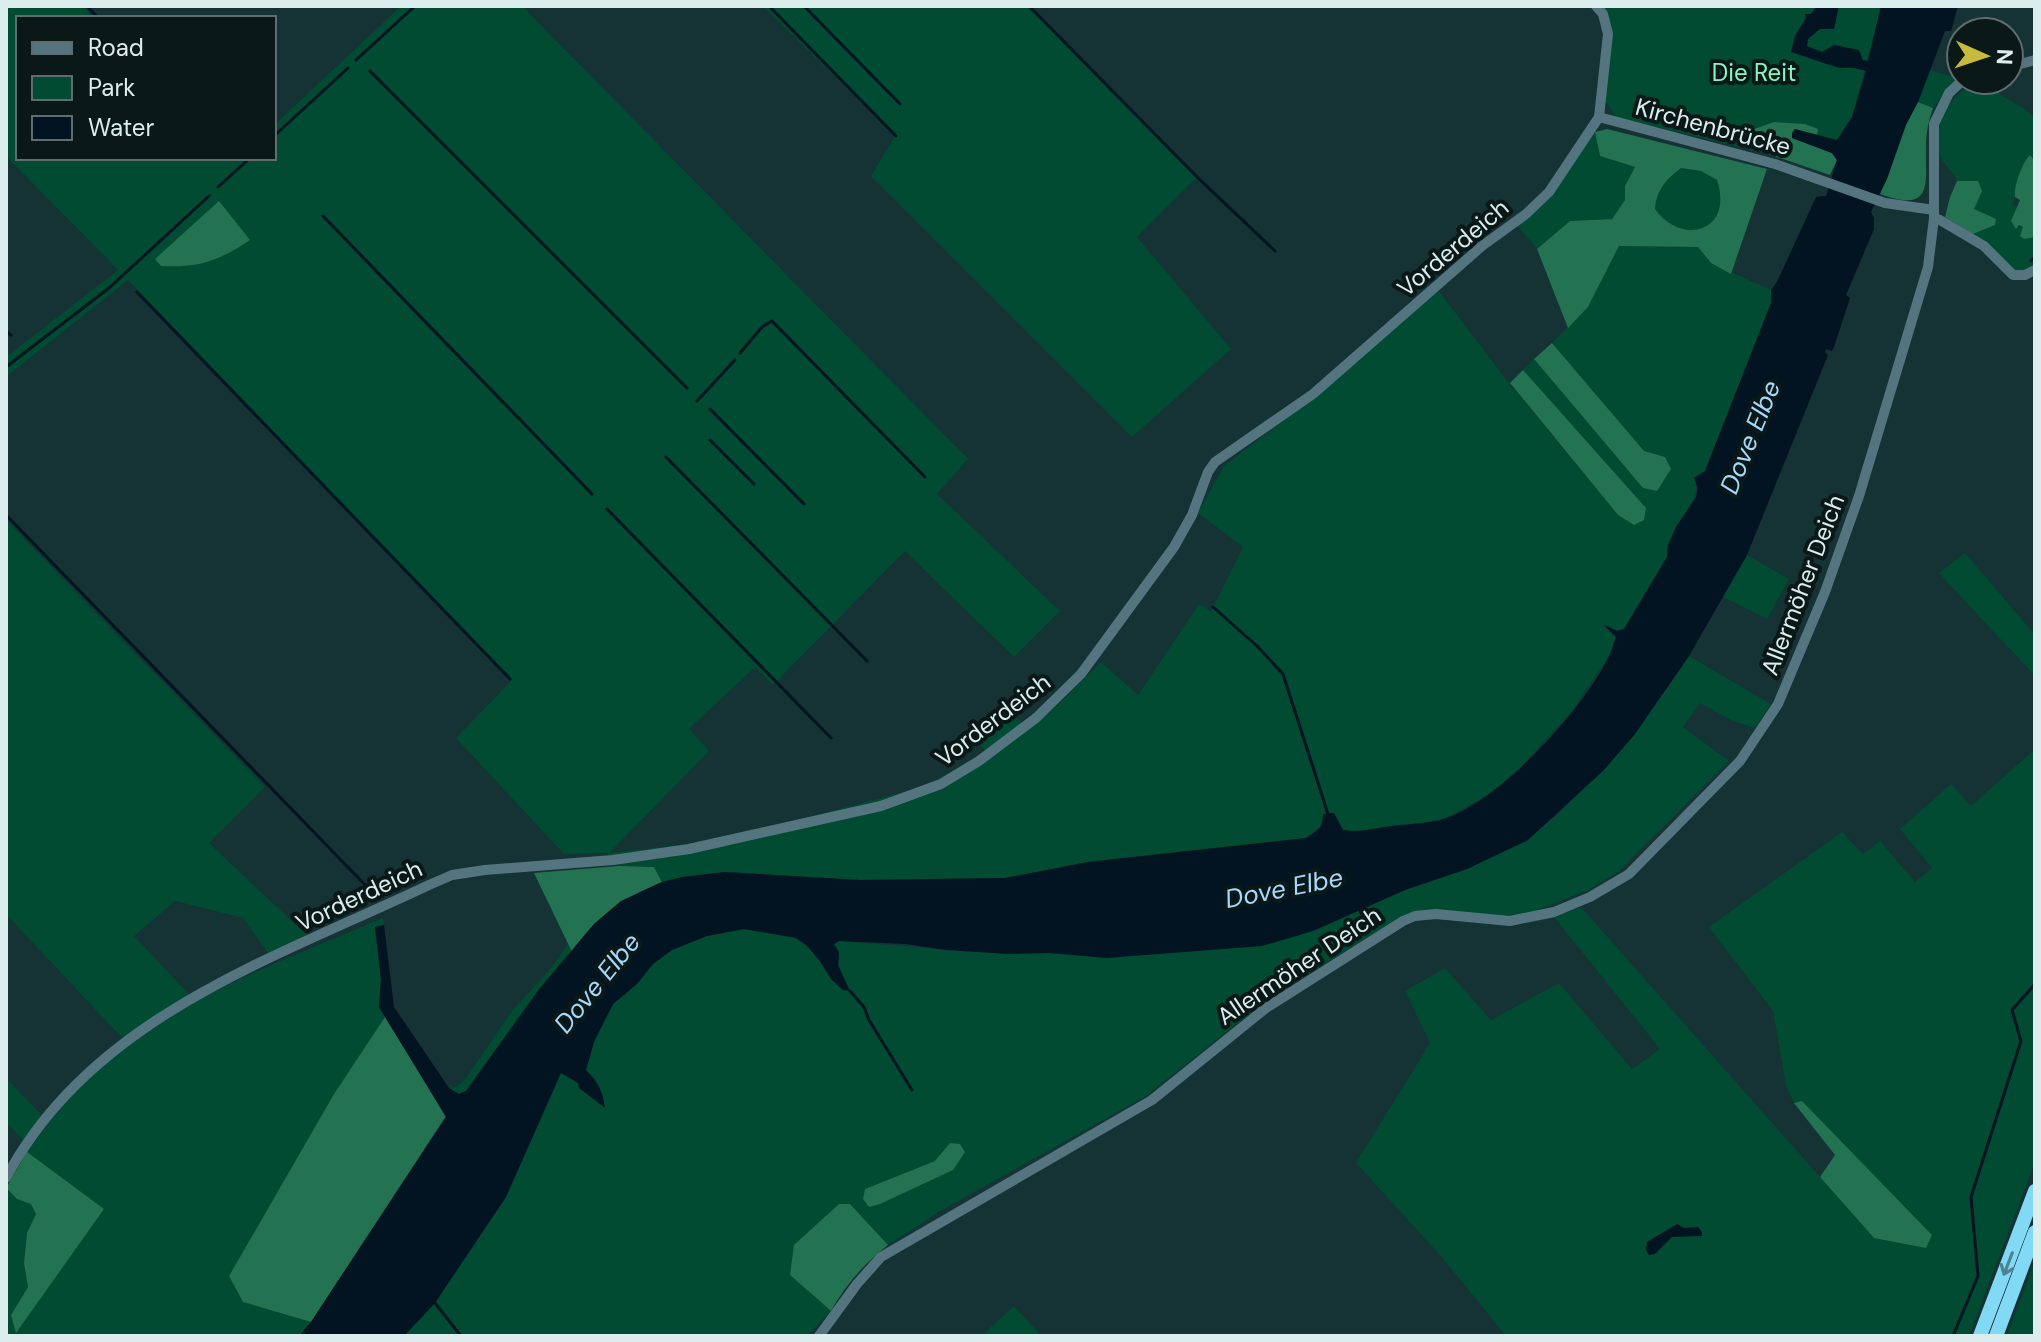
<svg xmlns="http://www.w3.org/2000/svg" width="2041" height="1342" font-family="'DM Sans',sans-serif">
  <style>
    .green { fill: #004b31 }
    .forest { fill: #237251; fill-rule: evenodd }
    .water { fill: #021421 }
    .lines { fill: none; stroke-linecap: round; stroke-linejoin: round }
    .stream { stroke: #021421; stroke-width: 3 }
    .minor { stroke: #547580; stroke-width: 10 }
    .highway { stroke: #82d9f4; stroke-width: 14 }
    .oneway { stroke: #4c8291 }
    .labels { text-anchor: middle; stroke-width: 8; stroke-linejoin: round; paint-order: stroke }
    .park-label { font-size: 24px; fill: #8af4c2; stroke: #0b1818 }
    .street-label { font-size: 24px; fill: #dcedee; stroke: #0b1818 }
    .water-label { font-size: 26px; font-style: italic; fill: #a6d9fd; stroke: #0b1818 }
  </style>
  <rect width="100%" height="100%" fill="#153234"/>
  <g class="green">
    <path d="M6,6H82L94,18H18V158H234L236,160L274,158V125L401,6H522L968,459L937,494L1060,611L1014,657L905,551L773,685L755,667L689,729L709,751L609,853L689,844L794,821L926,786L986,751L965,733L970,723L977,725L990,712L1002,724L1009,716L1004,711L1005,707L1024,724L998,745L1046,716L1101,662L1138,695L1199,604L1211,611L1243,547L1198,513L1224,466L1333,383L1434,285L1509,383L1618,515L1634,525L1646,508L1523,370L1534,359L1643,488L1644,451L1552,343L1588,307L1619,246L1698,247L1711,263L1771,290V303L1705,471L1694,478C1705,504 1670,530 1667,557L1624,629L1619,632L1608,625L1605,628L1616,637L1611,653L1572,711L1521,767L1489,795L1442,820L1354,832L1343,830L1334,813L1323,814V825L1306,838L1088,862L1005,878L860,880L725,872L683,877L662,882L654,867L618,866L607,853L564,854L456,738L512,680L128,280L6,377V357L118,270L6,156Z"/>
    <path d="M763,6H1029L1197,177L1137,237L1231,349L1132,437L871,176L895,136Z"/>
    <path d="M1601,6H1882L1852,117L1837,141L1792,138L1730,141L1780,157L1616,117L1605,100L1611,34Z"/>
    <path d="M1930,70L1957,78L1933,108L1918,102Z"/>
    <path d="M1986,80L2001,90L1999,94L2025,109L2035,119V161L2030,155C2017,168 2019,190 2012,205L2017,207V228L2035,216V265L2030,270L2014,271L1973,234L1995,225L1974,209L1978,181H1957C1952,170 1940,163 1938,148C1933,115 1956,88 1986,80Z"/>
    <path d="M1595,132L1600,156L1635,167L1625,186V200L1612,219L1570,221L1537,249L1518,226L1551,195Z"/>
    <path d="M1681,168L1701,171L1717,180C1734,233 1681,247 1655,209L1657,191Z"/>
    <path d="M6,520L265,787L209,843L312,940L272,959L243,918L175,901L134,936L191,996L151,1018L124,1040L6,914Z"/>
    <path d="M1965,553L2035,635V676L1939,573Z"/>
    <path d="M1747,555L1789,579L1767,619L1723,597Z"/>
    <path d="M1689,656L1771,704L1755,728L1733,721L1700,703L1683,727L1729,761L1618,872L1588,890L1530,913L1504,917H1400L1268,999L1146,1096L942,1210L888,1245L850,1204L790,1275L831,1311L807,1336H404L435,1303L506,1197L561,1072L578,1083L579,1088L597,1081L586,1070L594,1042L613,1004L637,984L653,964L672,950L707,936L744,929L796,938L807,945L820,961L831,979L843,990L849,991L838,965L840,957L834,944L839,941L1010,954L1049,953L1313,931L1405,890L1467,869L1528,840L1535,831L1556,816L1635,734Z"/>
    <path d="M2035,749V1162L1969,1336H1506L1440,1255L1356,1163L1430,1043L1405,991L1445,968L1491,1020L1559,983L1632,1069L1660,1049L1554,917L1581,907L1874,1238L1932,1235L1802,1102L1794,1103L1786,1086L1773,1011L1709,927L1842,832L1863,854L1880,841L1915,882L1932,868L1900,829L1951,784L1971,806Z"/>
    <path d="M383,918L384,925L375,927L381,979L379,1007L385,1017L334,1094L229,1276L243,1302L311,1322L299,1336H6V1190L17,1199L31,1204L36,1214L27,1233L24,1263L28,1287L11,1315L104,1210L27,1152C61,1104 102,1061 152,1028C221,981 307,951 383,918Z"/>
    <path d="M568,944L572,952L540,988L466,1091L459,1094L449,1088L458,1086L466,1078L512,1011L551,968Z"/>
    <path d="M6,1078L42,1115L24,1141L6,1122Z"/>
    <path d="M2035,1261V1336H2007Z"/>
    <path d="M1014,1306L1042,1336H981Z"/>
  </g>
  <g class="forest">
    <path d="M1918,102L1933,108C1929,120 1926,132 1926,145C1925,183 1935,214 1880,194L1906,124Z"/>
    <path d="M1774,122L1805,124L1818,129L1817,135L1795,129L1792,138L1832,153L1837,160L1830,175L1730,141L1732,137Z"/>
    <path d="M1607,129L1767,169L1731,274L1711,263L1698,247L1619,246L1588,307L1568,328L1537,249L1570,221L1612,219L1625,200V186L1635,167L1600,156L1595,132ZM1681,168L1701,171L1717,180C1734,233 1681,246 1655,209C1657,189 1665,181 1681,168Z"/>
    <path d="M2030,155L2035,161V237L2024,239L2020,236L2023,227L2019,225L2016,229L2011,221L2020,200L2015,197C2013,188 2023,161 2030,155Z"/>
    <path d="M1957,181H1978L1982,191L1974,209L1996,219L1995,225L1973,234L1945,217L1950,197Z"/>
    <path d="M219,201L250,240C219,261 198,268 161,266L155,259Z"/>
    <path d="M1552,343L1644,451L1665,457L1671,469L1657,491L1643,488L1534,359Z"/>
    <path d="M1523,370L1646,508L1644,520L1634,525L1618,515L1510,383Z"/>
    <path d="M618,866L654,867L662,882C623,898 596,916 572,952L534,873Z"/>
    <path d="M385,1017L446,1116L311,1322L243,1302L229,1276L334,1094Z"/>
    <path d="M1802,1101L1932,1235L1926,1248L1874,1238L1820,1177L1835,1155L1794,1103Z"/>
    <path d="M950,1143L960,1144L965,1152L953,1170L880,1204L869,1207L863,1199L865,1189L935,1161Z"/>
    <path d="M27,1152L104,1209L16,1333L11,1315L28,1287L24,1263L27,1233L36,1214L31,1204L17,1199L6,1188Z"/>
    <path d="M839,1204H850L888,1245C865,1263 845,1285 831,1311L790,1275L794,1245Z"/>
  </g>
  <g class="water">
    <path d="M1817,6H1839L1834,29H1820L1808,39L1807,46L1822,52L1834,45L1859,50L1863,60L1868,61L1881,6H1958L1951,31H1945L1918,102L1906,125L1887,179L1871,212L1874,218V229L1846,295L1850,298L1834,347L1832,351L1826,349L1825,352L1828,355L1747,555L1689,656L1635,734L1604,770L1528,840L1467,869L1405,890L1313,931L1262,946L1107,958L1049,953L1010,954L945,950L906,944L839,941L834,944L839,952L838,965L850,991L843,990L831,979L820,961L807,946L796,938L744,929L707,936L672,950L653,964L637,984L613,1004L594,1042L586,1070C598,1082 603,1092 605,1108L579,1088L578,1083L561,1073L506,1197L435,1303L404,1336H299L311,1322L446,1117L379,1007L381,979L375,927L384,925L394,1007L449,1088L459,1094L466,1091L540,988L594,924L621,901L662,882L683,877L725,872L860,880L1005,878L1088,862L1306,838C1317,831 1323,828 1323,814L1334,813L1343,830C1360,833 1375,828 1391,826C1407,824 1424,824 1440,820C1497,805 1586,707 1610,654C1613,649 1613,643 1616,637L1604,625L1617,631L1624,629L1667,557L1668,545L1676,527L1696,497L1698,488L1694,478L1705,471L1771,303V290L1777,282L1816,197L1826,196L1837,160L1832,153L1792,138V133L1795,129L1837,140L1852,117L1866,71C1855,68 1852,67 1841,68C1838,68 1797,54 1791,52L1795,36L1806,18L1805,14H1811Z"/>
    <path d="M1677,1224L1684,1228L1698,1227L1702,1232V1236L1672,1237L1655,1254L1649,1255L1646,1250L1647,1242Z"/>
  </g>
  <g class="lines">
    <g class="stream">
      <path d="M87,6L98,18"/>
      <path d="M769,6L896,136"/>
      <path d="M804,6L900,104"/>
      <path d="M1029,6L1197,177L1275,251"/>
      <path d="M356,60L415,6"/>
      <path d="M370,71L687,388"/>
      <path d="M274,136L348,68"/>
      <path d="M218,187L250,158"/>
      <path d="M323,216L592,494"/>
      <path d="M2031,261L2035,257"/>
      <path d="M137,292L510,679"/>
      <path d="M6,331L11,335"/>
      <path d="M740,353L762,327L772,321L925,477"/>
      <path d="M6,367L109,288L209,196"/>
      <path d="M697,401L735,360"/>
      <path d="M710,409L804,504"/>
      <path d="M710,440L754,484"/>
      <path d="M666,457L867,661"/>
      <path d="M607,509L831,738"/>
      <path d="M6,515L372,892"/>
      <path d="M1213,607L1257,646L1283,674L1328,814"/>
      <path d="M850,991L864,1007L869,1020L912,1090"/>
      <path d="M435,1303L461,1336"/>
      <path d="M1953,1336L1978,1276L1971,1197L2021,1041L2012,1010L2035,984"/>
    </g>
    <g class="minor">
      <path d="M2009,67L2035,60"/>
      <path d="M1599,117L1775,164L1885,203L1934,210"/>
      <path d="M1934,218L1940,220L1984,246L2013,275H2025L2035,270"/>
      <path d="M6,1178C91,1017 275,958 429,885L452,875L485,870L613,860L689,849L881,806L941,784L979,761L1036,718L1081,674L1174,547L1192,515L1208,472L1215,462L1313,394L1482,246L1526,214L1549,192L1599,117L1608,34L1603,14L1596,6"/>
      <path d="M819,1336L857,1284L881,1257L1152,1100L1266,1008L1403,921L1415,916L1436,914L1510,921L1554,912L1590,897L1629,874L1740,761L1778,704L1825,592L1859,496L1928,267L1934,218V124L1949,93L1963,80"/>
    </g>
    <g class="highway">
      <path d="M1980,1336L2035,1191"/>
      <path d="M1996,1336L2035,1232"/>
    </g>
  </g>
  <defs><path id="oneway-shaft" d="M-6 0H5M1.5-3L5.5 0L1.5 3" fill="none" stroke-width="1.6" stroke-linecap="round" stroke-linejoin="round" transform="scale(2)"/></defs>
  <use class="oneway" href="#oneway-shaft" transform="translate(2008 1264) rotate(111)"/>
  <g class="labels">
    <g class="park-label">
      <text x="1754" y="81">Die Reit</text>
    </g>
    <g class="street-label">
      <text transform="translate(1713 127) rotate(15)" y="8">Kirchenbrücke</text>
      <text transform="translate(1453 248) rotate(-40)" y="8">Vorderdeich</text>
      <text transform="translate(1803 585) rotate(-69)" y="8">Allermöher Deich</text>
      <text transform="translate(993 720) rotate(-37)" y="8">Vorderdeich</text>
      <text transform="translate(359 896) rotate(-25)" y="8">Vorderdeich</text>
      <text transform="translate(1299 966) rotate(-34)" y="8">Allermöher Deich</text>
    </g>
    <g class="water-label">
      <text transform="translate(1750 437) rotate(-68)" y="9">Dove Elbe</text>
      <text transform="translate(1284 888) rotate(-11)" y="9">Dove Elbe</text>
      <text transform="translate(597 983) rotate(-51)" y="9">Dove Elbe</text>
    </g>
  </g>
  <rect width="2041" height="1342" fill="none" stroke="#dcedee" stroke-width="16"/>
  <rect x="16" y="16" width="260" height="144" fill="#0b1818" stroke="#5f6d6e" stroke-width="2"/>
  <rect x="32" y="42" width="40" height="12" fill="#547580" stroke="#5f6d6e" stroke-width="2"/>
  <text x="88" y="56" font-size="24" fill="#dcedee">Road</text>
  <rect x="32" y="76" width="40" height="24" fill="#004b31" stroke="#5f6d6e" stroke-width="2"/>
  <text x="88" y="96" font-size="24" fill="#dcedee">Park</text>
  <rect x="32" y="116" width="40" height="24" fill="#021421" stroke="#5f6d6e" stroke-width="2"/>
  <text x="88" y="136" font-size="24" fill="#dcedee">Water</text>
  <g transform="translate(1985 56) rotate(93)"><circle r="38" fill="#0b1818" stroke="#5f6d6e" stroke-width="2"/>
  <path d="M0-6L14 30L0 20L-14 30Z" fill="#c8bb3b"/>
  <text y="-12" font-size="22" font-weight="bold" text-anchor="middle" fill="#dcedee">N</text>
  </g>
</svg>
